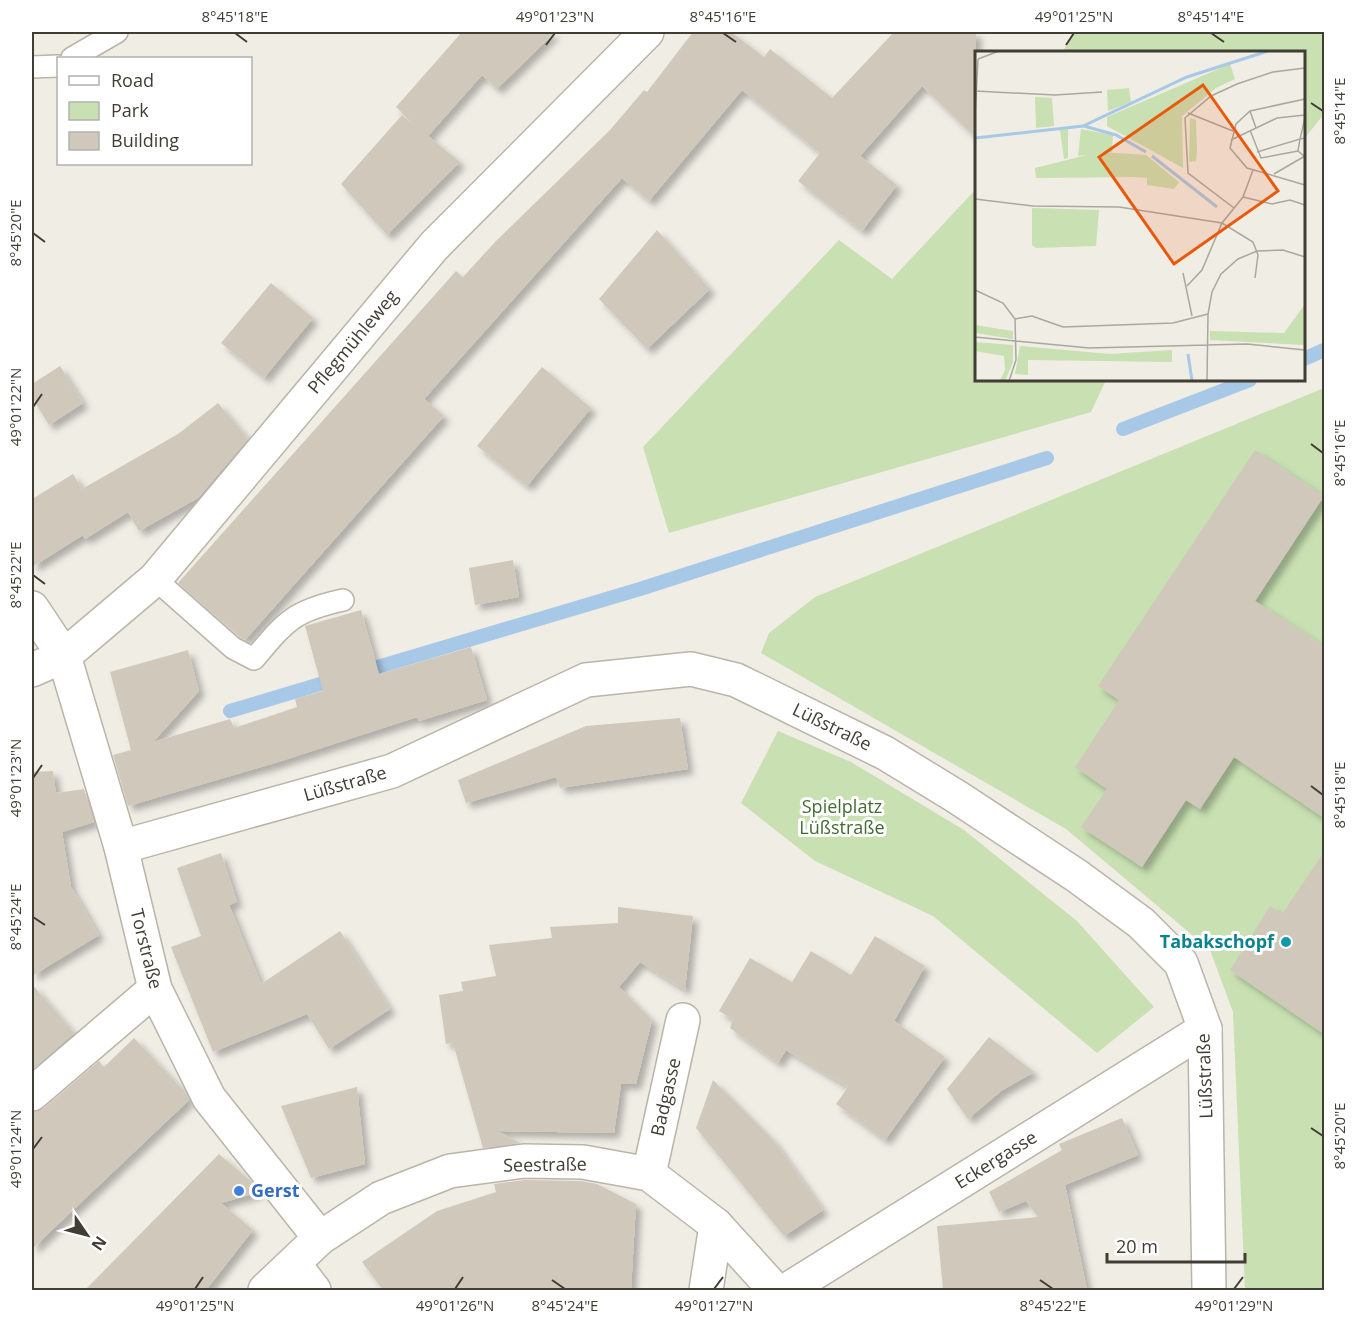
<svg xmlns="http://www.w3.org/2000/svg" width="1356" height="1322" font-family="'Open Sans',sans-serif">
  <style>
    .green { fill: #c8e0b2 }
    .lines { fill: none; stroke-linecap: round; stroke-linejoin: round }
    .stream { stroke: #a7c8e6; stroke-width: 14 }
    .building { fill: #d0c9bb; filter: url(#shadow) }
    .service-casing { stroke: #bab5a8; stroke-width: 24 }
    .minor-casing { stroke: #bab5a8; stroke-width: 36 }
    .service { stroke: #fff; stroke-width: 21 }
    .minor { stroke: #fff; stroke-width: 33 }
    .ticks { fill: none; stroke: #413d35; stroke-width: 2 }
    .culture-dot { fill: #0f9aa8; stroke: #fff; stroke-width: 2 }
    .shop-dot { fill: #3f7fe0; stroke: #fff; stroke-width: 2 }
    .labels { text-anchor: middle; stroke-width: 6; stroke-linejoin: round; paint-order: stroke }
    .street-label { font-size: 18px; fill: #413d35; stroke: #fff }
    .park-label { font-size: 18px; fill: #426b30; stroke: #fff }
    .culture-label { font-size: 18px; font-weight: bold; fill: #0d838f; stroke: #fff; text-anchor: end }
    .shop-label { font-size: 18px; font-weight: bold; fill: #366cbe; stroke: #fff; text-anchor: start }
    .inset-river { fill: none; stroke: #a7c8e6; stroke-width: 3 }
    .inset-road { fill: none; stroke: #aaa79f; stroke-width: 1.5 }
    .view { fill: #e8590c; fill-opacity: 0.15; stroke: #e8590c; stroke-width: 3 }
    .inset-edge { fill: none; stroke: #413d35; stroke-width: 3 }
    .neatline { fill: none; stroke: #413d35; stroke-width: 2 }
    .ticks-label { font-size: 15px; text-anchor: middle; fill: #413d35 }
  </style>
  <defs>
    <filter id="shadow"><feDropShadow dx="5.5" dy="5.5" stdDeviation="3" flood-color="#0004"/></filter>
  </defs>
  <rect width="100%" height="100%" fill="#f0ede5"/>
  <g class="green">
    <path d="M1076,32H1324V114L1304,139V52H1062Z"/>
    <path d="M976,189V380H1106L1091,412L669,533L643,447L839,240L892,279Z"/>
    <path d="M1324,388V1290H1245L1233,1012L1210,950L1066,829L761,653L769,633L815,597Z"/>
    <path d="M778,731L851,762L964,830L1077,921L1154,1007L1097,1053L933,916L815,861L741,803Z"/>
  </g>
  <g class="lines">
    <g class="stream">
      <path d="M1304,359L1324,350"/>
      <path d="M1123,429L1250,380"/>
      <path d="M361,672L640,589L1047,458"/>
      <path d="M230,711L337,679"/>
    </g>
  </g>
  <g class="building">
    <path d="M462,32H555L497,89L482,75L428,136L460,162L387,235L341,184L402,115L415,126L396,107Z"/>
    <path d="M693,32H731L764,57L770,49L832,98L894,32H976V138L922,86L860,156L897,185L862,231L798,181L820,153L742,90L649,201L622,178L424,399L444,416L245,640L240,637L178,583L456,271L463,277L496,241L610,130L644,90L647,92Z"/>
    <path d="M657,230L710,289L647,349L599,299Z"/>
    <path d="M271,283L313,318L264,378L221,343Z"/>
    <path d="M60,366L83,403L49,425L32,397V384Z"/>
    <path d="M542,367L591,408L527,486L477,446Z"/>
    <path d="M218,403L248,439L198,498L139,531L128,512L85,539L83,535L32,567V499L73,474L82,489L178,434Z"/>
    <path d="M1255,450L1324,496L1255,601L1324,646V818L1234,757L1200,809L1186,800L1142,867L1081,827L1107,789L1075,767L1119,700L1098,686Z"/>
    <path d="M513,560L519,597L475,605L469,568Z"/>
    <path d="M361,610L379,674L471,647L487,700L419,721L417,717L275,763L128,806L113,755L131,750L110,672L188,650L199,691L153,742L230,719L234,728L297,707L295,699L323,691L305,626Z"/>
    <path d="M680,718L688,769L560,788L556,777L466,803L458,780L586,726Z"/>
    <path d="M53,771L56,793L84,789L94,822L62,832L71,887L99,935L32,976V772Z"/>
    <path d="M1324,852V1034L1230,970L1270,906L1282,914Z"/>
    <path d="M221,853L237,902L229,905L261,984L340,931L390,1009L329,1049L307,1014L213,1052L171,947L201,936L177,868Z"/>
    <path d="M618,907L693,916L685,990L640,962L619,987L652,1020L636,1084H621L614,1133L498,1131L520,1143L483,1148L453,1043L446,1044L439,995L463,991L461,982L496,976L489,945L552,938L550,927L618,923Z"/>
    <path d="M875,936L925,966L894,1021L945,1057L885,1140L836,1104L848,1087L786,1050L778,1063L730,1028L733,1019L719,1011L750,958L792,982L811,951L851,975Z"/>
    <path d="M32,984L74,1033L32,1070Z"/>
    <path d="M989,1037L1034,1072L1001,1091L968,1119L947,1089Z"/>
    <path d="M134,1038L185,1092L189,1100L32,1249V1112L44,1108L99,1061L104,1067Z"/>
    <path d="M713,1080L774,1141L823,1210L784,1236L696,1128Z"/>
    <path d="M357,1087L365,1164L311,1178L281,1106Z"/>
    <path d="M1122,1118L1138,1155L1065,1185L1087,1290H943L937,1226L1038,1217L1026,1201L999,1212L989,1192L1062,1150L1059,1144Z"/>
    <path d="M219,1154L253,1183L260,1192L221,1203L253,1230L206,1290H85Z"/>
    <path d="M525,1180L581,1181L597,1184L636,1204L631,1290H383L362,1262L437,1211L496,1192L494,1184Z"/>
  </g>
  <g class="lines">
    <defs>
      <g id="service">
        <path d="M72,58L117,32"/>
        <path d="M32,67L58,66"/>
        <path d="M155,579L233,648L254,659C286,621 293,611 343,600"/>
      </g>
      <g id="minor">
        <path d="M32,608L64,656L121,847L155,989L209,1098L320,1238"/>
        <path d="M32,670L64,656L155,579L434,246L647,32"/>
        <path d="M121,847L392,771L586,680L691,669L736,680L885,753L957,797L1077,876L1141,923L1181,963L1205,1029L1209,1290"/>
        <path d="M32,1094L155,989"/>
        <path d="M649,1174L683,1020"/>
        <path d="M294,1264L314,1290"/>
        <path d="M265,1290L320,1238L381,1198L450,1171L524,1161L583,1162L649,1174L716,1225L775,1290"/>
        <path d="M706,1290L716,1225"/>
        <path d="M787,1290L1205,1029"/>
      </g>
    </defs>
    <use href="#service" class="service-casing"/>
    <use href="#minor" class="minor-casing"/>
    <use href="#service" class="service"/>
    <use href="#minor" class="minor"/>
  </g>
  <path class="ticks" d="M235,33L247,42M723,33L736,42M1211,33L1224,42M546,45L555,33M1066,45L1074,33M1311,103L1323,111M33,233L45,242M33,407L42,394M1311,444L1323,453M33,575L45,584M33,778L42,765M1311,786L1323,795M33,917L45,925M1311,1128L1323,1136M33,1149L42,1137M552,1280L565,1289M1040,1280L1053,1289M195,1289L203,1277M455,1289L463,1277M714,1289L723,1277M1234,1289L1243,1277"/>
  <circle class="culture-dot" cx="1286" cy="942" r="6"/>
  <circle class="shop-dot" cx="239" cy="1191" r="6"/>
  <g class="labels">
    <g class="street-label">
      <text transform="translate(353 342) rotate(-50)" y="6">Pflegmühleweg</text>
      <text transform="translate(832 727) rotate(26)" y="6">Lüßstraße</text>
      <text transform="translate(345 784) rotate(-16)" y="6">Lüßstraße</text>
      <text transform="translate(146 949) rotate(76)" y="6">Torstraße</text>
      <text transform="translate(1205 1076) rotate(-92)" y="6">Lüßstraße</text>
      <text transform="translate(666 1097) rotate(-77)" y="6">Badgasse</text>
      <text transform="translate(996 1160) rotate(-32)" y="6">Eckergasse</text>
      <text transform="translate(545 1165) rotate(-1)" y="6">Seestraße</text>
    </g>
    <g class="park-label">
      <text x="842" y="813">Spielplatz<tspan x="842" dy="21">Lüßstraße</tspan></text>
    </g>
    <g class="culture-label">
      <text x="1274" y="948">Tabakschopf</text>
    </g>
    <g class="shop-label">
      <text x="251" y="1197">Gerst</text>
    </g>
  </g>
  <g transform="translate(975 51)">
    <rect width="330" height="330" fill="#f0ede5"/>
    <path d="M255,13L260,28L241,37L207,65L208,117L132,75V66ZM154,37L156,51L133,60L132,39ZM60,46L77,47L79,75L61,77ZM215,67L221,69L222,101L221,110L214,111ZM93,78V107L89,108L85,79ZM106,78L138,84L137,101L103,105ZM124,101L171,104L204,131L199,138L172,134V127L160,126L61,127L60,117ZM57,157L124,159L121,195L61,197L57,194ZM330,253V294L235,289V280L309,282ZM0,274L38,280V288L0,282ZM0,291L38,294V311L30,330H25L30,319L29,305L0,300ZM45,295L135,303L197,299V311L53,309V324L40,323Z" fill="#c8e0b2"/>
    <path class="inset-river" d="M109,75L141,84L171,101M0,87L108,75L212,26L293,0M177,105L242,156M213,303L217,330"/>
    <path class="inset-road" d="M3,8L24,0M0,40L80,44L127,41M330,48L275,60L261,73L255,97L272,117L330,134M275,60L281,77M213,62L258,80M0,65L3,8M330,67L325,88L330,87M275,79L286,107L323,100M256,89L302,67L330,64M282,101L325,88L323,100L329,105M299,123L330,105M268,146L297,153L315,149L330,154M0,148L58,155L144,156L247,172L278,191L283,204L280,227M259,157L213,122L210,67L236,45L262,33L298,21L330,17M208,222L217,265M212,235L227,219L247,172L268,146L278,119M0,239L28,252L40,268L41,309L34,330M40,268L57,265L88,276L198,272L233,263M0,286L114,297L272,293L330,299M232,330L233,263L237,241L246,223L263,208L282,200L308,199L330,206"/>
    <path class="view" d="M228,34L303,140L199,213L124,106Z"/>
    <rect width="330" height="330" class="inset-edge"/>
  </g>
  <rect width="1356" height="1322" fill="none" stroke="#ffffff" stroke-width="66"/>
  <rect x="57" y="57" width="195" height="108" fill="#ffffff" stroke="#b3b1ae" stroke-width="1.5"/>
  <rect x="69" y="76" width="30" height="9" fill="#ffffff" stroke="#b3b1ae" stroke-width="1.5"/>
  <text x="111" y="87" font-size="18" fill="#413d35">Road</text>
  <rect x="69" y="102" width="30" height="18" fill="#c8e0b2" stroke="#b3b1ae" stroke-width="1.5"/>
  <text x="111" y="117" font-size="18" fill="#413d35">Park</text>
  <rect x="69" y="132" width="30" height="18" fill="#d0c9bb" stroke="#b3b1ae" stroke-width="1.5"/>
  <text x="111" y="147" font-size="18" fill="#413d35">Building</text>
  <g transform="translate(87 1235) rotate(125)" stroke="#ffffff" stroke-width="4.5" paint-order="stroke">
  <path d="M0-4.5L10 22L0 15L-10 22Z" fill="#413d35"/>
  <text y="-9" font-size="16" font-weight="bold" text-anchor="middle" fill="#413d35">N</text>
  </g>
  <path d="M1107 1253v9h138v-9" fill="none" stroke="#413d35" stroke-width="3"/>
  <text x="1116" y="1253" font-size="18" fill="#413d35" stroke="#ffffff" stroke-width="4.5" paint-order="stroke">20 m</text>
  <rect x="33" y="33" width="1290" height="1256" class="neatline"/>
  <g class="ticks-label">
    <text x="235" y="22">8°45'18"E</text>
    <text x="555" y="22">49°01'23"N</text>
    <text x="723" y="22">8°45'16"E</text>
    <text x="1074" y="22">49°01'25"N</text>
    <text x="1211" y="22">8°45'14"E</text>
    <text transform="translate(1340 111) rotate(-90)" y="5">8°45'14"E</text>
    <text transform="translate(16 233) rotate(-90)" y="5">8°45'20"E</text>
    <text transform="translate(16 407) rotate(-90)" y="5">49°01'22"N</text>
    <text transform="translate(1340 453) rotate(-90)" y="5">8°45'16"E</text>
    <text transform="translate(16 575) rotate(-90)" y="5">8°45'22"E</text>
    <text transform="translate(16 778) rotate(-90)" y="5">49°01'23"N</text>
    <text transform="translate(1340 795) rotate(-90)" y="5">8°45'18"E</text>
    <text transform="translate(16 917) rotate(-90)" y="5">8°45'24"E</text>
    <text transform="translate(1340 1136) rotate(-90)" y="5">8°45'20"E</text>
    <text transform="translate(16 1149) rotate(-90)" y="5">49°01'24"N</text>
    <text x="195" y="1311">49°01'25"N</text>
    <text x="455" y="1311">49°01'26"N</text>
    <text x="565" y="1311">8°45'24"E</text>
    <text x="714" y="1311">49°01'27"N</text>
    <text x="1053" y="1311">8°45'22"E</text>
    <text x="1234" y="1311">49°01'29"N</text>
  </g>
</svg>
